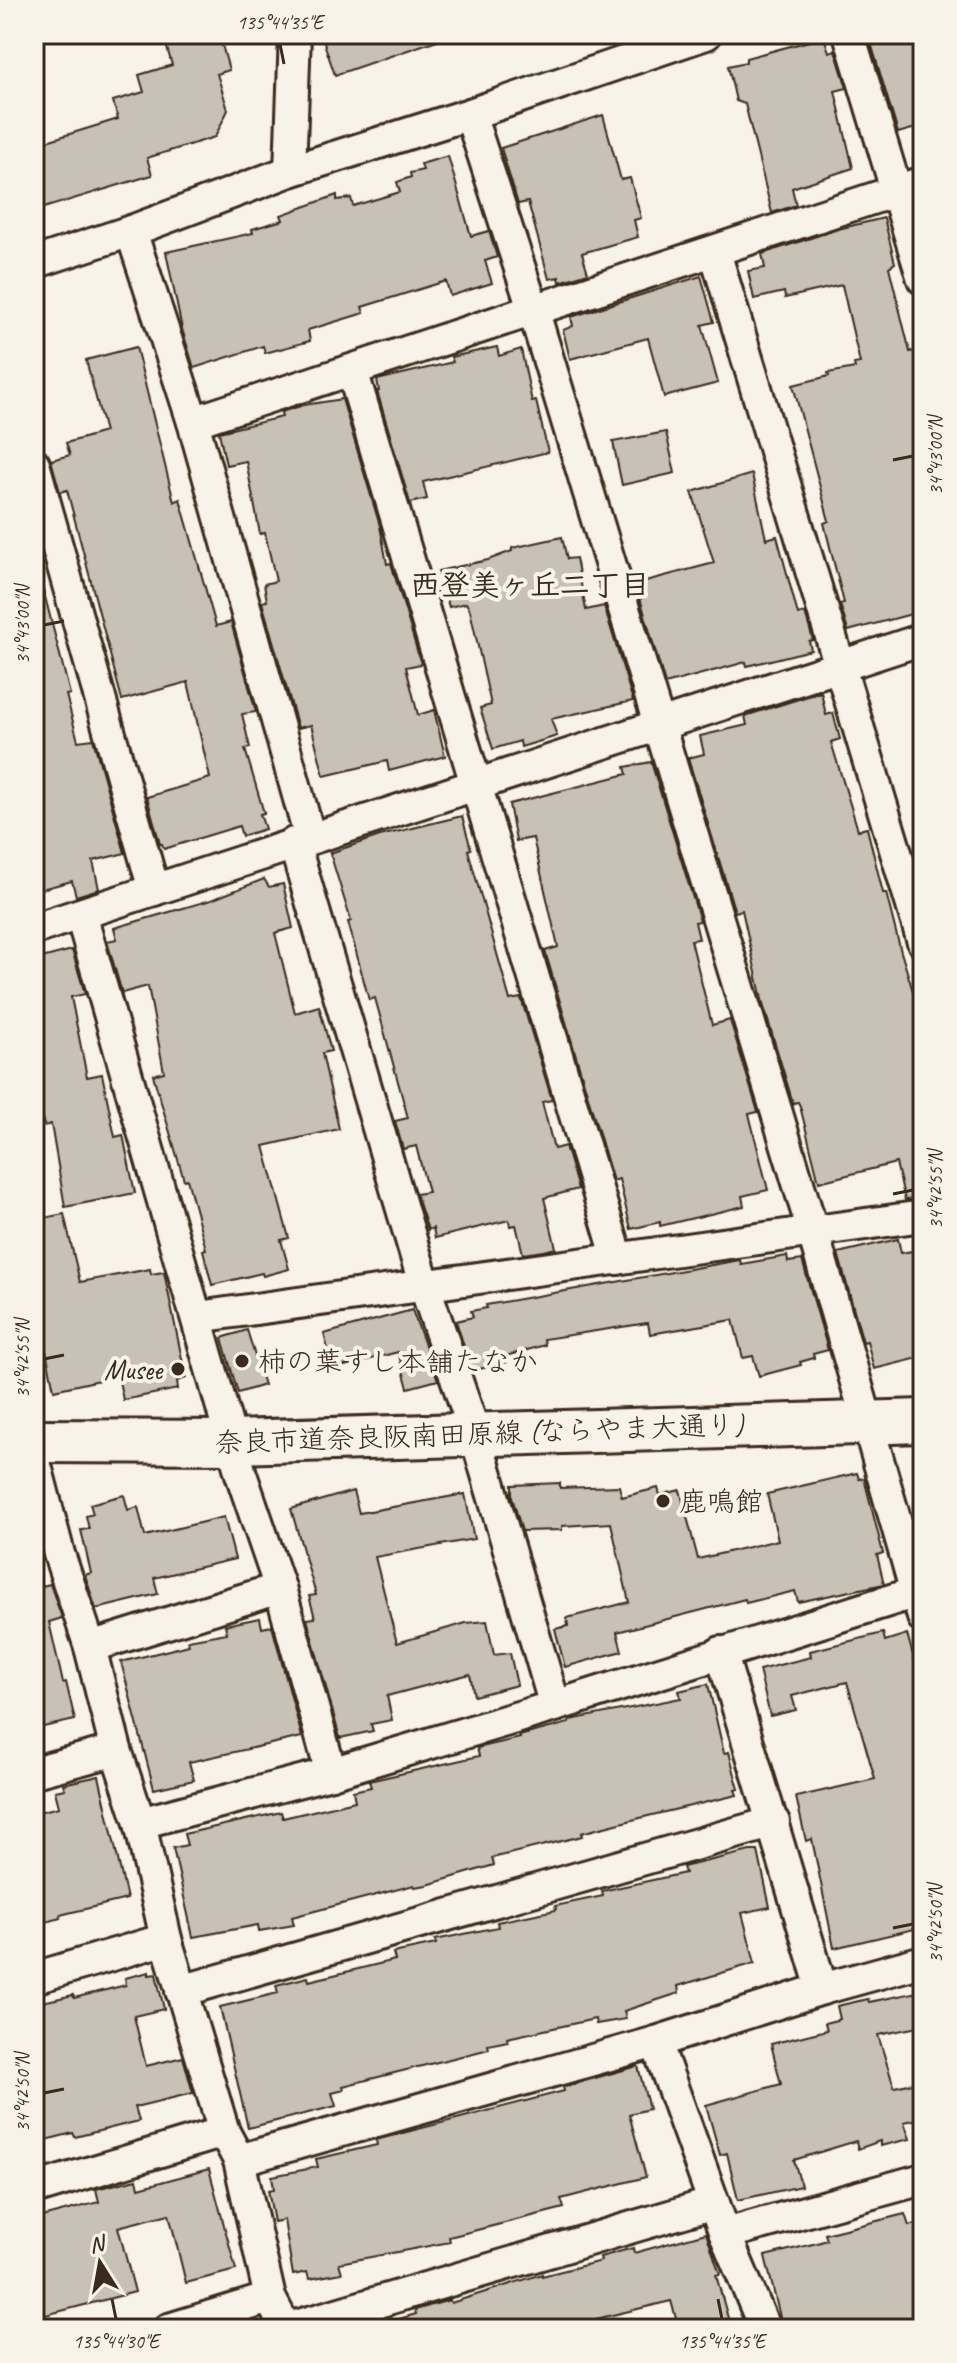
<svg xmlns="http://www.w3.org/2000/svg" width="957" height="2363" font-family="Caveat,'Klee One',sans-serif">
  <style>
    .building { fill: #c8c1b6; stroke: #3b2a1e; stroke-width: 2 }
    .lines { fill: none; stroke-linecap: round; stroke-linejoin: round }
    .street-casing { stroke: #3b2a1e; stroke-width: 36 }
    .secondary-casing { stroke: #3b2a1e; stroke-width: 48 }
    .street { stroke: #f7f3e8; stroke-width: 30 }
    .secondary { stroke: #f7f3e8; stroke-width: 42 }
    .ticks { fill: none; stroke: #3b2a1e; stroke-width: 3 }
    .poi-dot { fill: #3b2a1e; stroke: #f7f3e8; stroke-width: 3 }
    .labels { text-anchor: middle; stroke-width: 8; stroke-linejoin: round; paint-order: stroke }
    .poi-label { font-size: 28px; fill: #3b2a1e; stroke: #f7f3e8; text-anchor: start }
    .street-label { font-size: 28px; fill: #3b2a1e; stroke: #f7f3e8 }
    .neighbourhood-label { font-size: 30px; font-weight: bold; fill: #3b2a1e; stroke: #f7f3e8 }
    .neatline { fill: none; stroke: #3b2a1e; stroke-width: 3 }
    .ticks-label { font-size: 20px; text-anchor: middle; fill: #3b2a1e }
  </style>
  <rect width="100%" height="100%" fill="#f7f3e8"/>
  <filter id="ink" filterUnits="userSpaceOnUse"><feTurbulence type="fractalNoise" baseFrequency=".0125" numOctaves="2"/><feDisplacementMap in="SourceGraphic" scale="16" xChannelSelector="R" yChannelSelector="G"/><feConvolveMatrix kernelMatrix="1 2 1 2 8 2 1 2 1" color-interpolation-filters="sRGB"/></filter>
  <g filter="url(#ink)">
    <g class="building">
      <path d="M163,34H219L229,70L217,74L228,110L215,137L147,158L152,175L34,211V145L118,119L113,101L144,92L139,75L172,65Z"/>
      <path d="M321,34H443V38L335,75Z"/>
      <path d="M874,34H923V126L898,133L871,43L876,42Z"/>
      <path d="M824,37L829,52L835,50L847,88L835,91L853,168L792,188L796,205L772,213L745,104L736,101L728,66L746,62V58Z"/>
      <path d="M603,115L621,180L630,178L641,218L634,220L638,237L582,253L588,273L560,282L559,277L549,279L528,202L518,204L501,148Z"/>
      <path d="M448,156L471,236L489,231L497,257L485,261L492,283L450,296L446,281L362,307L364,313L308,330L310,341L265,353L263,346L194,368L182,329L166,252L253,233L252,229L283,220L281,215L337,195V200L351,198L353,206L400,192L397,182L411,177L410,173L423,170L421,164Z"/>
      <path d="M884,218L895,263L889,267L910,352L923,349V611L848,631L840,604L844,603L824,523L829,521L793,385L829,376L828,373L855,368L854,364L860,363L842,285L785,298L784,292L754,299L748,271L765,268L762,254L838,229Z"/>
      <path d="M701,276L714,322L702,325L718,383L664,397L648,338L570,359L563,330L573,326L571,317Z"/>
      <path d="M136,347L174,502L180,499L216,626L231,622L256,712L242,714L250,748L245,749L264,813L260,814L265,829L242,836L239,826L164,849L162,844H160L147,797L210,778L188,682L122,700L67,490L60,492L51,460L70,455L66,443L105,432L86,360Z"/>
      <path d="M497,347L499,356L521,349L532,402L536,401L548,452L423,482L427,499L410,503L377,391H379L377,380L453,362L451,357Z"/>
      <path d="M342,399L380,526L387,564L391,563L419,657L421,664L406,667L418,715L434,710L445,756L389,771L387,761L324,776L311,725L298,728L262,602L267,601L264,584L276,581L265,533L260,534L246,461L226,465L219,432L282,417L281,412L304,405Z"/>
      <path d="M666,432L675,473L622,485L613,442Z"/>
      <path d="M752,474L766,539L777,536L798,615L805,613L813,640L809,641L811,650L747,666L746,662L665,684L640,598H642L638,583L714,563L692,492Z"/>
      <path d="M562,537L567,559L576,558L586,610L604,606L633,701L551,719L557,736L521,747L520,741L493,749L480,708L491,705L470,610L466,603L449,607L438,571L488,560L512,551V548Z"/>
      <path d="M43,589L70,694L66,695L78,741L93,739L125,853L93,861L99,889L76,896L72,881L34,891V591Z"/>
      <path d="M821,692L826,715L833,713L840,739L831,742L858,830L867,828L883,893H886L901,952L923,1024V1198L905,1200L896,1163L819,1182L800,1106L798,1102L793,1103L763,1004L742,910L735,912L688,758L704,754L700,736L747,725L745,716Z"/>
      <path d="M651,762L700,921L695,922L699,939L691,940L712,1025L730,1020L758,1112L749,1114L768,1190L742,1196L744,1206L660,1226V1222L631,1229L619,1179L613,1181L545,951L558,947L533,838L516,841L509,804L627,774L625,767Z"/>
      <path d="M462,816L471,849L468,850L510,1000L521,998L552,1100L542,1102L554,1149L565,1146L578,1189L544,1198L556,1248L544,1251L523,1254L516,1225L510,1226L509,1220L435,1238L433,1228L428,1230L416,1194L428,1192L416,1146L403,1149L395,1121L408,1118L375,998L369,1000L348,922L351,921L330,853L380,836Z"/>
      <path d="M264,879L269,887L283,884L293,928L275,933L295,1013L319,1006L331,1051L322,1053L339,1129L264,1146L289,1238L281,1240L289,1269L263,1276L262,1273L212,1285L203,1250L206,1249L187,1179L184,1180L153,1075L164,1072L148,986L122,993L107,941L117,939L114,928L211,900Z"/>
      <path d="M72,950L85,994L71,997L87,1077L102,1074L115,1137L123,1135L135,1193L65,1207L51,1124L44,1126L34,1078V960Z"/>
      <path d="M64,1214L80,1282L150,1269L151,1274L164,1272L186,1378L177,1381L178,1389L123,1400L118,1376L54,1390L41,1326L34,1327V1220Z"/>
      <path d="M898,1239L901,1253L923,1249V1357L874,1369L867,1341L863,1342L838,1253Z"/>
      <path d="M787,1256L788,1262L802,1260L828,1350L813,1354L814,1358L800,1362L801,1365L759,1376L753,1356L743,1358L733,1320L650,1334L648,1323L544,1339L545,1345L506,1356L507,1362L472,1371L456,1321L473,1317L471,1311L487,1308L486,1305L740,1260L741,1264Z"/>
      <path d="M412,1310L438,1380L408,1388L398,1352L333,1369L324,1334Z"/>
      <path d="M247,1330L264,1385L238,1393L222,1338Z"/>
      <path d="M857,1473L859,1479L864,1478L883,1553L877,1555L884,1584L798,1602L795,1591L746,1603L745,1599L617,1632L622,1651L565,1667L555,1629L568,1626L567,1618L629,1602L611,1523L562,1526V1530L522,1531L512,1497V1485L560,1483V1488L619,1486L622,1497L658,1488L660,1495L680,1490L698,1559L778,1540L767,1494Z"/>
      <path d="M353,1491L359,1513L465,1494L474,1539L375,1557L397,1643L466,1623L487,1621L494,1655L510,1653L517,1685L474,1696L470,1674L387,1696L392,1720L371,1724L373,1731L340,1738L307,1619L315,1618L309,1596L316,1595L291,1509Z"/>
      <path d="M124,1495L128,1510L138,1507L145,1536L224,1517L235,1559L154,1578L158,1594L96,1609L85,1575L91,1573L81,1530L89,1529L86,1516L93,1514L90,1504Z"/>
      <path d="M50,1584L62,1618L49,1622L63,1683L66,1682L75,1720L34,1729V1588Z"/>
      <path d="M260,1618L262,1628L272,1626L302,1737L189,1762L194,1780L154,1789L121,1662L189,1645L188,1640L227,1633L225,1625Z"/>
      <path d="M883,1633L885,1641L907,1634L923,1691V1927L834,1948L812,1839L806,1841L796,1797L875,1779L847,1682L792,1696L796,1710L770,1716L759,1670L811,1657L810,1651Z"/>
      <path d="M708,1684L724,1753L729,1752L735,1775L739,1789L735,1790L737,1795L648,1816L581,1833L582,1836L492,1858L494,1865L427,1885L414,1887V1885L292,1917L294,1925L259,1931L258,1925L193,1937L173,1848L187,1845L184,1834L281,1812L283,1818L355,1801L353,1791L371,1787L369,1781L479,1756L477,1748L520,1738L519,1736L569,1723L570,1720L681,1698L679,1691Z"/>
      <path d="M99,1776L127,1899L60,1915L61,1918L34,1925V1813L59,1807L55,1791L65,1789L63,1784Z"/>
      <path d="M750,1851H758L770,1907L742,1913L755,1963L678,1986L679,1993L624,2011L626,2019L596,2024L595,2019L507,2038L508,2041L488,2045L489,2049L343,2086L344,2090L332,2093L336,2106L248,2128L220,2007L278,1993L276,1985L308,1977L309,1981L395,1960L393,1953L436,1944L435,1940L498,1927L497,1922L556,1910L555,1906L603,1896L602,1891L685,1873L683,1867Z"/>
      <path d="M149,1972V1975L156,1974L164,2009L134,2016L146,2066L183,2057L193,2093L135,2107L139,2121L75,2137L73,2133L34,2143V2004L73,1995L74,1998L126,1985L125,1978Z"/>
      <path d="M923,1991V2026L878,2035L894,2087L923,2081V2118L904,2122L910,2139L880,2146V2141L858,2149L856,2141L794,2160L801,2186L738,2200L727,2153L720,2155L706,2105L781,2084L771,2044L827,2030L825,2023L840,2019L837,2006L868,1999L869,2002Z"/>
      <path d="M638,2066L649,2109L629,2114L646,2177L561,2199L564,2208L449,2237L450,2242L339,2263L342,2273L309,2279L307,2272L293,2275L284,2220L274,2222L268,2190L274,2189L272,2176L318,2167L316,2159L377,2145L376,2140L564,2091L563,2087Z"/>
      <path d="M209,2169L236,2270L186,2283L169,2214L118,2227L135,2292L34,2318V2219L99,2202L96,2189L137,2179L139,2188Z"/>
      <path d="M905,2214L909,2226L923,2222V2329H783L765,2256L817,2243L827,2240L825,2234Z"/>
      <path d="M706,2233L720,2274L716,2275L731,2329H679L671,2301L596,2319L599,2329H385V2323L416,2314L415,2310L450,2300L451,2303L542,2274V2276L601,2261L600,2257L633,2248L634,2253Z"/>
    </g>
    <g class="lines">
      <defs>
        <g id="street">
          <path d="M849,34L923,279"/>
          <path d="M470,114L533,309L813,1232L923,1617"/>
          <path d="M290,171L295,34"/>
          <path d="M131,231L193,422L310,838"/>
          <path d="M715,252L923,942"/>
          <path d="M34,263L131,231L290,171L470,114L706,34"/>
          <path d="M352,370L618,1259"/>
          <path d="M193,422L923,182"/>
          <path d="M34,464L154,890"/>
          <path d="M294,843L425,1287L475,1434L555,1706"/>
          <path d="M81,915L241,1474L280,1588L331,1773"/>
          <path d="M34,929L923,639"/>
          <path d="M198,1317L923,1216"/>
          <path d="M34,1458L59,1554L90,1647L116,1750L140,1823L166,1939L224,2132L239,2160L270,2298L286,2329L714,2203"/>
          <path d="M90,1647L280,1588"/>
          <path d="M721,1652L822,1989"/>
          <path d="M34,1772L116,1750"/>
          <path d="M140,1823L331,1773L555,1706L923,1590"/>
          <path d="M34,1978L166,1939"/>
          <path d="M181,1991L774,1822"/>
          <path d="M656,2042L725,2234L765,2329"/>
          <path d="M239,2160L656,2042L822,1989L923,1961"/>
          <path d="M34,2189L224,2132"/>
          <path d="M725,2234L923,2179"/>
          <path d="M169,2329L270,2298"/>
        </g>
        <path id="secondary" d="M34,1441L233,1442L923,1421"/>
      </defs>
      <use href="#street" class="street-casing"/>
      <use href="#secondary" class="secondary-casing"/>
      <use href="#street" class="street"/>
      <use href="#secondary" class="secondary"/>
    </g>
  </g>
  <path class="ticks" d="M280,44L284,64M893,460L913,456M44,625L64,621M893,1194L913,1190M44,1359L64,1355M893,1928L913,1924M44,2093L64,2089M112,2299L116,2319M718,2299L722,2319"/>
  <g class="poi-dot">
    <circle cx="242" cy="1361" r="8"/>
    <circle cx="178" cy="1369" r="8"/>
    <circle cx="663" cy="1501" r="8"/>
  </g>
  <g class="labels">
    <g class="poi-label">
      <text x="258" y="1371">柿の葉すし本舗たなか</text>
      <text x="162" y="1379" text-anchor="end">Musee</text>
      <text x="679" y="1511">鹿鳴館</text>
    </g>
    <g class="street-label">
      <text transform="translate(479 1433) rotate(-2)" y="10">奈良市道奈良阪南田原線 (ならやま大通り)</text>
    </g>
    <g class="neighbourhood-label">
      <text x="530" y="595">西登美ヶ丘二丁目</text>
    </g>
  </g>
  <rect width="957" height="2363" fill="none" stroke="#f7f3e8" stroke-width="88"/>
  <g transform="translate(100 2263) rotate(349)" stroke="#f7f3e8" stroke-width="6" paint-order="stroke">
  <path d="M0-6L14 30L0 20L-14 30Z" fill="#3b2a1e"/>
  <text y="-12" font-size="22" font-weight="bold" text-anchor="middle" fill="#3b2a1e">N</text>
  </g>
  <rect x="44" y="44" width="869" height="2275" class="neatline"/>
  <g class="ticks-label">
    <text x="280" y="29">135°44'35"E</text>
    <text transform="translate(935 456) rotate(-90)" y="7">34°43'00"N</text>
    <text transform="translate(22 625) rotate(-90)" y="7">34°43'00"N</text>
    <text transform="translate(935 1190) rotate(-90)" y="7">34°42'55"N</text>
    <text transform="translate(22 1359) rotate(-90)" y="7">34°42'55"N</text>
    <text transform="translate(935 1924) rotate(-90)" y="7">34°42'50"N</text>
    <text transform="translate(22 2093) rotate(-90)" y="7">34°42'50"N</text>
    <text x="116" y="2348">135°44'30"E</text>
    <text x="722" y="2348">135°44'35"E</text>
  </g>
</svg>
